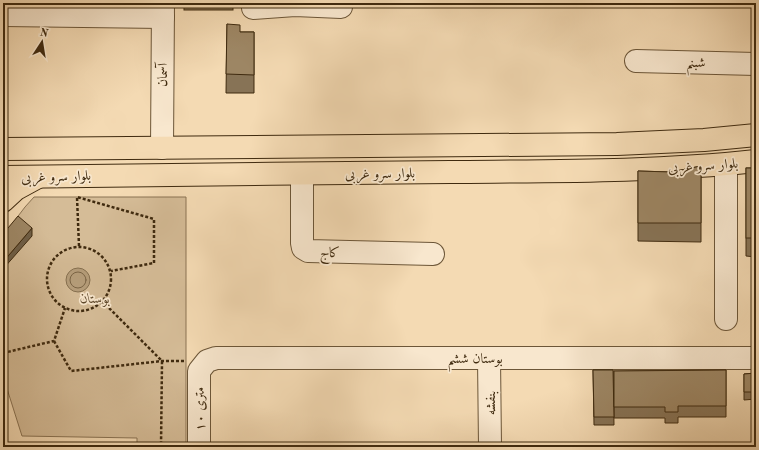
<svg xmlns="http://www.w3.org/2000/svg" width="759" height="450" font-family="'Old Standard TT',Amiri,serif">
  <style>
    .green { fill: #d5bc97; stroke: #8a7353 }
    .water { fill: #b69e7b; stroke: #867050 }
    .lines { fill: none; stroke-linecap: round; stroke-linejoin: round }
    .shore { stroke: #7a6445; stroke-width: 1 }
    .minor-casing { stroke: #6c5638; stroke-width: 24 }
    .major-casing { stroke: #3f2a0f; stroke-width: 24 }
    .path { stroke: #3f2a0f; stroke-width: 2.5; stroke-dasharray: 3 2; stroke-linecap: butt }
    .minor { stroke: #f8e7ce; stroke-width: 22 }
    .major { stroke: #f4dab3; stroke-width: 22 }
    .wall { fill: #877356; stroke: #3f2a0f }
    .shaded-wall { fill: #6e5e46; stroke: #3f2a0f }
    .building { fill: #9d8664; stroke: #3f2a0f }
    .labels { text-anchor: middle; stroke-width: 3.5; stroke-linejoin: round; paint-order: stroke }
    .street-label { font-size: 14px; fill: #3f2a0f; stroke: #f8e7ce }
    .park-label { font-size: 14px; font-style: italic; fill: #5d472a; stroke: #f8e7ce }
  </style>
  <rect width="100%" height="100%" fill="#f4dab3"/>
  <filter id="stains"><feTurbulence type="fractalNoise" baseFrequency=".005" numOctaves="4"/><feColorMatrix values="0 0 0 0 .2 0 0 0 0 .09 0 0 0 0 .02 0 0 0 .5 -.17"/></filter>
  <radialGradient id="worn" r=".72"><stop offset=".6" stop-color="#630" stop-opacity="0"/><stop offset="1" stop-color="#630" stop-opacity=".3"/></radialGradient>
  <path class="green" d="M34,197H186V447H137V438L22,436L3,376V236L25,207Z"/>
  <circle class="water" cx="78" cy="280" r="12"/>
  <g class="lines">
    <circle class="shore" cx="78" cy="280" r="8"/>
    <defs>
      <g id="minor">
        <path d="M253,8L295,5L341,7"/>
        <path d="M3,15L163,17"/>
        <path d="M636,61L756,64"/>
        <path d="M162,148L163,3"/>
        <path d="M726,165V319"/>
        <path d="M302,174V243L303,248L308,251L433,254"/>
        <path d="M489,358L490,447"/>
        <path d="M199,447V371L207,361L216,358H756"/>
      </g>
      <g id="major">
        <path d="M3,149L617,144L704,140L756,135"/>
        <path d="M3,177C152,174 301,174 450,172C552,171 654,172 756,161"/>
        <path d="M3,201L16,189L38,177"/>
      </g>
    </defs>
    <use href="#minor" class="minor-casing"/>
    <use href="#major" class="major-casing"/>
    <g class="path">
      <path d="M79,246L77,197L154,219V263L111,271"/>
      <circle cx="79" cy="279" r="32"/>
      <path d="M102,301L162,361L161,447"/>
      <path d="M54,341L71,371L162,361H185"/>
      <path d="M3,353L54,341L65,308"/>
    </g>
    <use href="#minor" class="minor"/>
    <use href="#major" class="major"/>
  </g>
  <g class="wall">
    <rect x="184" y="3" width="49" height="7"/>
    <path d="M227,24L240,32H254V93H226Z"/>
    <path d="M701,166V242L638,241V171L671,172Z"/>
    <path d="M746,168H756V257L746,256Z"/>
    <path d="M593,370H613L614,425H594Z"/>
    <path d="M726,370V417H678V423H665V418H614V371Z"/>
    <path d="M756,373V399L744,400V374Z"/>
  </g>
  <path class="shaded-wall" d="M32,228V236L3,269V262Z"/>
  <g class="building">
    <path d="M227,24L240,25V32H254V75L226,74Z"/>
    <path d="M701,166V223H638V171L671,172Z"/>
    <rect x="746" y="168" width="10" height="70"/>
    <path d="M18,216L32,228L3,262V234Z"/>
    <path d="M593,370H613L614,417H594Z"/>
    <path d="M726,370V406H678V412H665V407H614V371Z"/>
    <path d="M756,373V392H744V374Z"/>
  </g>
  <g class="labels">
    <g class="street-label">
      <text transform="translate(696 62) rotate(1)" y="5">شبنم</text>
      <text transform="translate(162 75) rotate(-90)" y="5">آسمان</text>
      <text transform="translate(703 165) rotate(-4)" y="5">بلوار سرو غربی</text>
      <text transform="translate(380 173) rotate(-1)" y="5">بلوار سرو غربی</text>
      <text transform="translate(56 176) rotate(-2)" y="5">بلوار سرو غربی</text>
      <text transform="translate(330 252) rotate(1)" y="5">کاج</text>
      <text x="475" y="363">بوستان ششم</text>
      <text transform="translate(490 403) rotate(-90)" y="5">بنفشه</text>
      <text transform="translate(199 409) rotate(-91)" y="5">۱۰ متری</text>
    </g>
    <g class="park-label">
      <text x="95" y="303">بوستان</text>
    </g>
  </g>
  <rect width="759" height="450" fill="none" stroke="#f4dab3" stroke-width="16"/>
  <rect x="4" y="4" width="751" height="442" fill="none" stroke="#3f2a0f" stroke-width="2"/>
  <rect x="8" y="8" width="743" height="434" fill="none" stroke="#3f2a0f"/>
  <g transform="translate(42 42) rotate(12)" stroke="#f8e7ce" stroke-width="3" paint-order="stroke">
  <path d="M0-3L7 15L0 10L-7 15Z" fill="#3f2a0f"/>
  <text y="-6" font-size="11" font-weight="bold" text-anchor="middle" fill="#3f2a0f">N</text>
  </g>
  <rect width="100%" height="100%" filter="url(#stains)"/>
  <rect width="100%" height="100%" fill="url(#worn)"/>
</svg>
